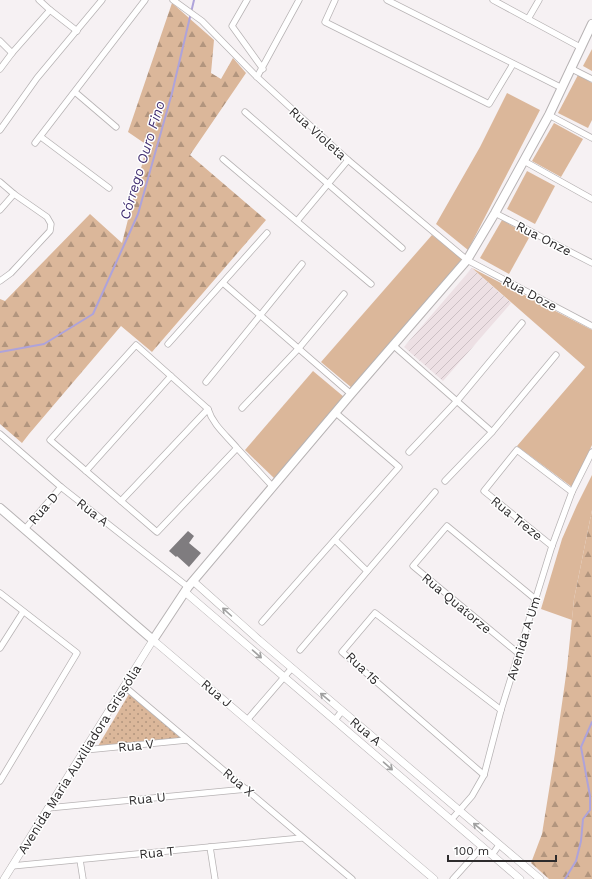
<svg xmlns="http://www.w3.org/2000/svg" width="592" height="879" font-family="'Work Sans',sans-serif">
  <style>
    .industrial { fill: url(#industrial-furrows) }
    .green { fill: #dbb79a }
    .forest { fill: url(#forest-firs) }
    .park { fill: url(#park-dots) }
    .lines { fill: none; stroke-linecap: round; stroke-linejoin: round }
    .stream { stroke: #aea3da; stroke-width: 2 }
    .building { fill: #7f7c7f }
    .minor-casing { stroke: #b7b3b4; stroke-width: 7 }
    .tertiary-casing { stroke: #b7b3b4; stroke-width: 8 }
    .secondary-casing { stroke: #b7b3b4; stroke-width: 10 }
    .minor { stroke: #fff; stroke-width: 5.5 }
    .tertiary { stroke: #fff; stroke-width: 7 }
    .secondary { stroke: #fff; stroke-width: 8 }
    .oneway { stroke: #a0a0a0 }
    .labels { text-anchor: middle; stroke-width: 3; stroke-linejoin: round; paint-order: stroke }
    .street-label { font-size: 13px; fill: #2d2b2c; stroke: #fff }
    .water-label { font-size: 14px; font-style: italic; fill: #412e71; stroke: #fff }
  </style>
  <defs>
    <pattern id="industrial-furrows" width="10" height="10" patternUnits="userSpaceOnUse"><rect width="10" height="10" fill="#ede0e4"/><path d="M-1 1l2-2M0 10L10 0M9 11l2-2" fill="none" stroke="#ccc0c4"/></pattern>
    <pattern id="forest-firs" width="22" height="20" patternUnits="userSpaceOnUse"><rect width="22" height="20" fill="#dbb79a"/><path d="M5 1l3.5 6h-7zM16 11l3.5 6h-7z" fill="#b2957e"/></pattern>
    <pattern id="park-dots" width="8" height="8" patternUnits="userSpaceOnUse"><rect width="8" height="8" fill="#dbb79a"/><path d="M2 2h.1M6 6h.1" fill="none" stroke="#b2957e" stroke-width="1.8" stroke-linecap="round"/></pattern>
  </defs>
  <rect width="100%" height="100%" fill="#f6f1f3"/>
  <path class="industrial" d="M472,268L511,303L443,381L404,347Z"/>
  <g class="green">
    <path d="M592,49V71L583,66Z"/>
    <path d="M578,75L592,83V120L588,128L558,113Z"/>
    <path d="M507,93L540,110L468,250L436,224L480,147Z"/>
    <path d="M554,123L583,139L561,177L532,161Z"/>
    <path d="M527,171L555,186L535,224L507,209Z"/>
    <path d="M502,220L530,236L509,274L480,258Z"/>
    <path d="M432,235L462,259L352,388L321,362Z"/>
    <path d="M472,268L592,330V445L572,487L517,446L585,367Z"/>
    <path d="M313,371L344,397L275,479L245,450Z"/>
    <path d="M592,475V510L574,599L572,620L541,609L562,539L577,505Z"/>
  </g>
  <g class="forest">
    <path d="M172,3L214,40L211,73L221,79L233,58L246,73L190,155L266,220L152,352L121,326L29,434L22,443L0,424V299L5,301L90,214L122,243L147,145L128,132Z"/>
    <path d="M592,510V879H549L531,863L542,834L555,753L567,668L574,599Z"/>
  </g>
  <path class="park" d="M129,694L181,738L98,746Z"/>
  <g class="lines">
    <g class="stream">
      <path d="M0,352L44,344L93,314L138,214L172,93L194,0"/>
      <path d="M565,879L576,861L581,841L583,819L590,810V796L581,747L592,722"/>
    </g>
  </g>
  <path class="building" d="M188,531L194,536L189,543L201,553L189,567L177,556L176,557L169,551Z"/>
  <g class="lines">
    <defs>
      <g id="minor">
        <path d="M39,0L50,10L77,31"/>
        <path d="M173,0L202,21L257,77L348,160L467,260L592,326"/>
        <path d="M247,0L232,26L263,69"/>
        <path d="M335,0L325,22L489,104L513,64"/>
        <path d="M387,0L560,87"/>
        <path d="M493,0L580,47"/>
        <path d="M528,19L539,0"/>
        <path d="M0,41L12,53"/>
        <path d="M570,68L592,79"/>
        <path d="M0,69L12,53L50,10"/>
        <path d="M257,77L299,0"/>
        <path d="M75,92L116,127"/>
        <path d="M245,112L402,248"/>
        <path d="M549,115L592,138"/>
        <path d="M0,130L37,78L102,0"/>
        <path d="M41,137L109,188"/>
        <path d="M35,143L145,0"/>
        <path d="M223,159L371,284"/>
        <path d="M524,161L592,199"/>
        <path d="M0,182L14,194L47,217L51,224L50,231L11,273L0,281"/>
        <path d="M0,210L14,194"/>
        <path d="M495,213L592,263"/>
        <path d="M297,221L348,160"/>
        <path d="M223,283L351,394"/>
        <path d="M168,344L267,233"/>
        <path d="M394,346L492,432"/>
        <path d="M206,382L302,264"/>
        <path d="M242,408L299,348L344,294"/>
        <path d="M0,434L61,487L188,587"/>
        <path d="M237,448L157,532L50,440L136,345L208,409C213,425 226,435 237,448L273,487"/>
        <path d="M409,452L457,401L522,323"/>
        <path d="M86,471L171,376"/>
        <path d="M445,481L492,432L556,355"/>
        <path d="M121,501L208,409"/>
        <path d="M25,529L61,487"/>
        <path d="M335,540L367,571"/>
        <path d="M552,546L484,491L517,450L572,492"/>
        <path d="M0,593L77,653L0,781"/>
        <path d="M262,622L399,467L336,413"/>
        <path d="M0,648L23,612"/>
        <path d="M300,650L435,492"/>
        <path d="M518,653L413,566L447,526L534,598"/>
        <path d="M124,686L352,879"/>
        <path d="M248,719L292,668"/>
        <path d="M335,720L342,711"/>
        <path d="M85,750L187,740"/>
        <path d="M484,775L342,652L375,613L501,710"/>
        <path d="M48,808L247,789"/>
        <path d="M451,820L472,796L484,775L501,710L552,546L572,492L592,452"/>
        <path d="M210,847L215,879"/>
        <path d="M492,855L499,845"/>
        <path d="M80,860L83,879"/>
        <path d="M12,866L302,838"/>
        <path d="M453,879L482,847"/>
      </g>
      <g id="tertiary">
        <path d="M193,581L259,640L540,879"/>
        <path d="M185,592L520,879"/>
        <path d="M4,879L153,640L434,879"/>
      </g>
      <path id="secondary" d="M0,508L153,640L188,587L351,394L467,260L495,213L549,115L592,24"/>
    </defs>
    <use href="#minor" class="minor-casing"/>
    <use href="#tertiary" class="tertiary-casing"/>
    <use href="#secondary" class="secondary-casing"/>
    <use href="#minor" class="minor"/>
    <use href="#tertiary" class="tertiary"/>
    <use href="#secondary" class="secondary"/>
  </g>
  <defs><path id="oneway-shaft" d="M-6 0H5M1.5-3L5.5 0L1.5 3" fill="none" stroke-width="1.6" stroke-linecap="round" stroke-linejoin="round"/></defs>
  <g class="oneway">
    <use href="#oneway-shaft" transform="translate(227 612) rotate(-138)"/>
    <use href="#oneway-shaft" transform="translate(257 654) rotate(41)"/>
    <use href="#oneway-shaft" transform="translate(325 697) rotate(-140)"/>
    <use href="#oneway-shaft" transform="translate(388 766) rotate(41)"/>
    <use href="#oneway-shaft" transform="translate(478 827) rotate(-140)"/>
  </g>
  <g class="labels">
    <g class="street-label">
      <text transform="translate(318 133) rotate(42)" y="5">Rua Violeta</text>
      <text transform="translate(544 238) rotate(27)" y="5">Rua Onze</text>
      <text transform="translate(530 293) rotate(28)" y="5">Rua Doze</text>
      <text transform="translate(43 508) rotate(-49)" y="5">Rua D</text>
      <text transform="translate(93 512) rotate(38)" y="5">Rua A</text>
      <text transform="translate(517 518) rotate(39)" y="5">Rua Treze</text>
      <text transform="translate(457 603) rotate(40)" y="5">Rua Quatorze</text>
      <text transform="translate(523 638) rotate(-73)" y="5">Avenida A Um</text>
      <text transform="translate(363 668) rotate(44)" y="5">Rua 15</text>
      <text transform="translate(217 693) rotate(40)" y="5">Rua J</text>
      <text transform="translate(366 731) rotate(40)" y="5">Rua A</text>
      <text transform="translate(136 745) rotate(-6)" y="5">Rua V</text>
      <text transform="translate(79 759) rotate(-58)" y="5">Avenida Maria Auxiliadora Grissólia</text>
      <text transform="translate(239 782) rotate(40)" y="5">Rua X</text>
      <text transform="translate(147 798) rotate(-6)" y="5">Rua U</text>
      <text transform="translate(157 852) rotate(-6)" y="5">Rua T</text>
    </g>
    <g class="water-label">
      <text transform="translate(142 160) rotate(-73)" y="5">Córrego Ouro Fino</text>
    </g>
  </g>
  <path d="M448 855v6h108v-6" fill="none" stroke="#2d2b2c" stroke-width="2"/>
  <text x="454" y="855" font-size="12" fill="#2d2b2c" stroke="#ffffff" stroke-width="3" paint-order="stroke">100 m</text>
</svg>
